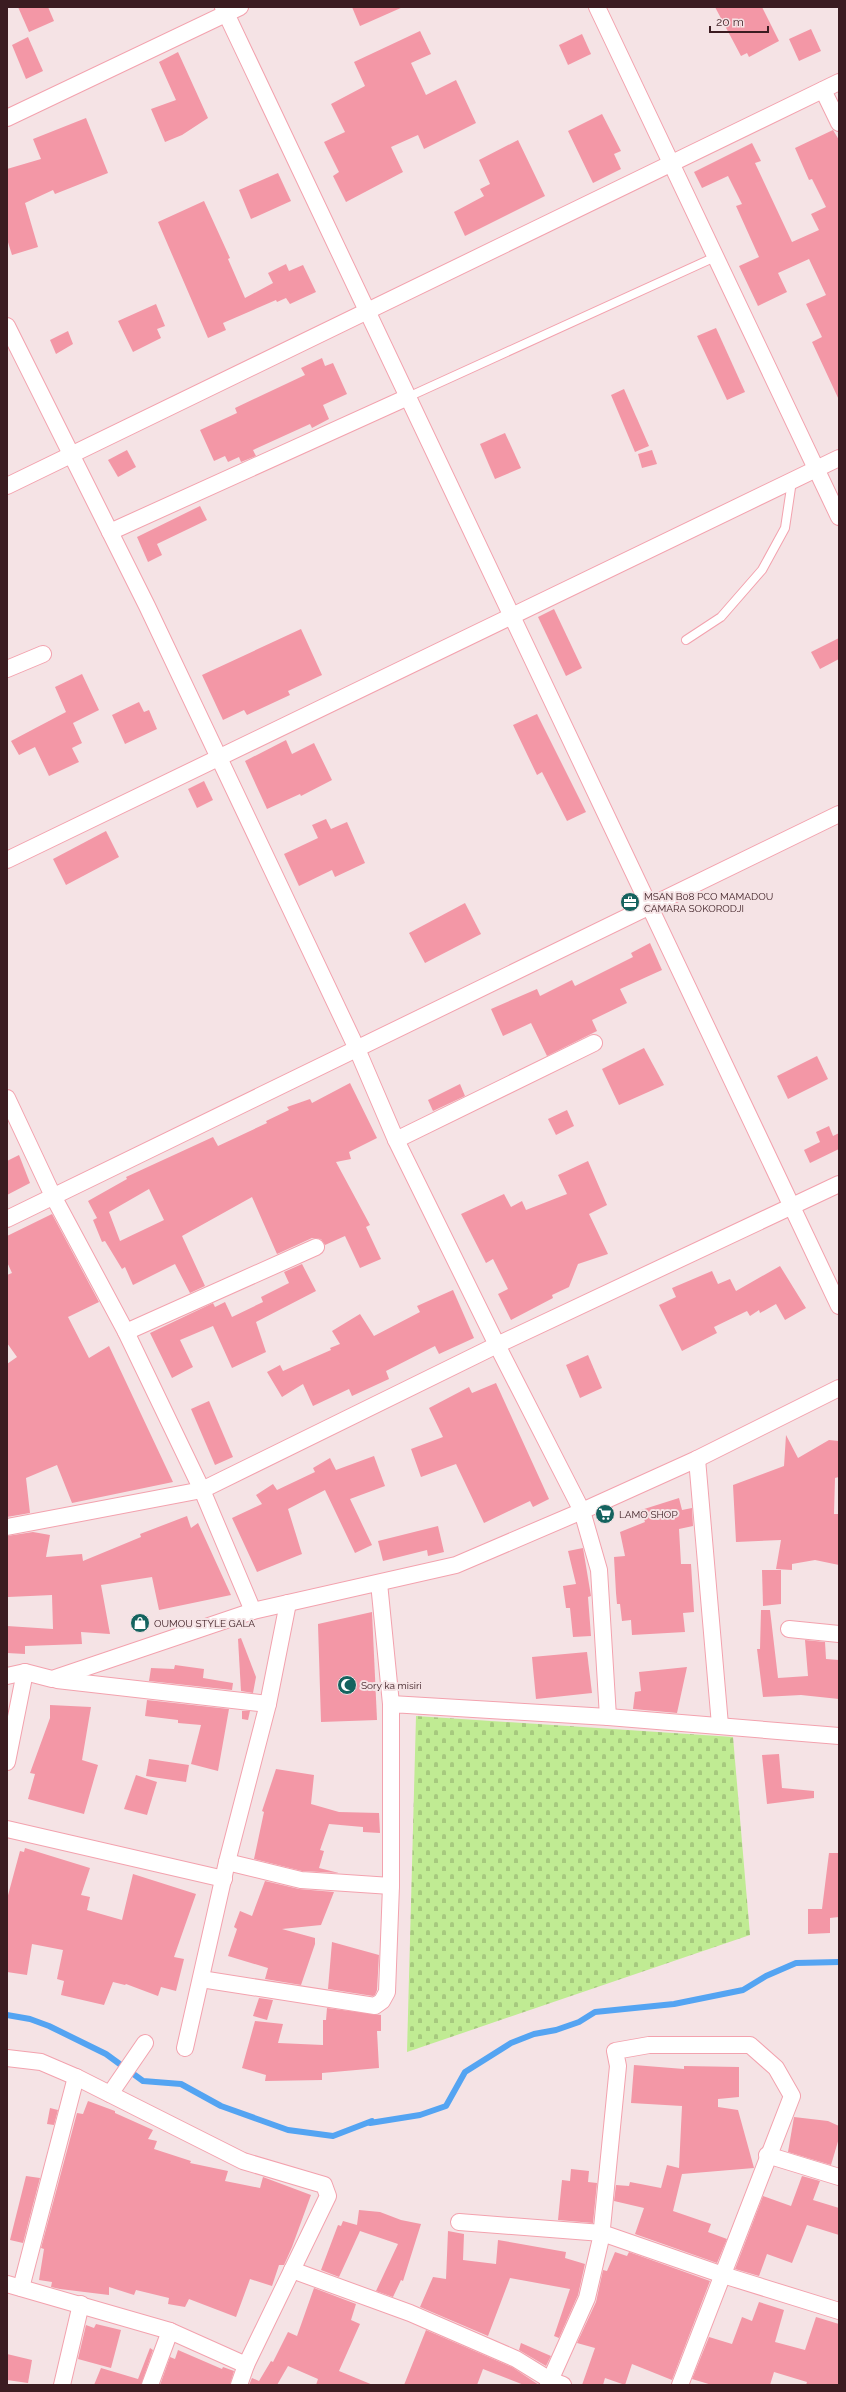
<svg xmlns="http://www.w3.org/2000/svg" width="846" height="2392" font-family="Raleway,sans-serif">
  <style>
    .cemetery { fill: url(#cemetery-stones) }
    .lines { fill: none; stroke-linecap: round; stroke-linejoin: round }
    .stream { stroke: #54a4f2; stroke-width: 6 }
    .building { fill: #f397a6; fill-rule: evenodd }
    .service-casing { stroke: #f3a2ae; stroke-width: 10 }
    .minor-casing { stroke: #f3a2ae; stroke-width: 18 }
    .service { stroke: #fff; stroke-width: 8 }
    .minor { stroke: #fff; stroke-width: 16 }
    .labels { text-anchor: middle; stroke-width: 4; stroke-linejoin: round; paint-order: stroke }
    .poi-label { font-size: 10px; fill: #3b1c21; stroke: #f5e3e5; text-anchor: start }
  </style>
  <defs>
    <pattern id="cemetery-stones" width="16" height="16" patternUnits="userSpaceOnUse"><rect width="16" height="16" fill="#c0eb93"/><path d="M2 7V4a2 2 0 0 1 4 0v3zM10 15v-3a2 2 0 0 1 4 0v3z" fill="#a6c97e"/></pattern>
  </defs>
  <rect width="100%" height="100%" fill="#f5e3e5"/>
  <path class="cemetery" d="M416,1716L733,1737L750,1935L407,2052Z"/>
  <g class="lines">
    <path class="stream" d="M7,2015L30,2019L49,2026L106,2054L143,2081L181,2084L221,2106L288,2130L333,2136L372,2121L370,2123L420,2115L446,2106L465,2072L511,2043L534,2034L556,2030L579,2022L595,2012L674,2004L743,1990L766,1976L796,1963L839,1962"/>
  </g>
  <g class="building">
    <path d="M18,7H48L54,21L29,32Z"/>
    <path d="M352,7H403L360,26Z"/>
    <path d="M715,7H762L779,41L749,57L747,53L741,56Z"/>
    <path d="M811,29L821,51L799,61L789,39Z"/>
    <path d="M420,31L431,54L411,63L426,95L456,80L476,123L424,149L418,135L391,147L403,172L346,202L333,176L339,172L324,142L345,132L331,104L365,86L354,62Z"/>
    <path d="M582,34L591,54L568,65L559,45Z"/>
    <path d="M28,37L43,71L26,79L12,45Z"/>
    <path d="M178,52L208,118L182,135L165,142L151,109L176,100L159,62Z"/>
    <path d="M602,114L621,151L614,154L621,169L593,183L568,131Z"/>
    <path d="M86,118L108,173L55,194L53,190L25,203L38,247L12,255L7,239V169L41,159L33,139Z"/>
    <path d="M833,130L839,140V400L812,342L822,337L806,304L826,295L809,259L778,273L787,292L758,306L739,266L759,257L736,206L742,204L728,176L702,188L694,172L752,143L761,161L755,163L792,242L819,230L811,214L826,207L812,179L809,180L795,148Z"/>
    <path d="M518,140L545,196L465,236L454,212L484,196L480,189L490,184L479,160Z"/>
    <path d="M278,173L291,201L251,219L239,190Z"/>
    <path d="M204,201L230,258L228,259L245,298L273,283L268,273L286,264L289,271L303,265L316,292L290,304L286,298L277,302L276,300L223,323L226,330L208,338L158,222Z"/>
    <path d="M156,304L165,326L157,329L161,338L133,352L118,321Z"/>
    <path d="M716,328L745,392L727,400L697,336Z"/>
    <path d="M68,331L73,344L56,354L50,340Z"/>
    <path d="M322,358L325,366L333,363L347,394L323,405L329,419L312,428L310,424L253,450L256,456L241,462L239,457L228,462L225,456L214,461L200,430L237,413L235,408L305,375L301,368Z"/>
    <path d="M624,389L649,446L635,452L611,395Z"/>
    <path d="M505,433L521,468L495,479L480,444Z"/>
    <path d="M127,450L136,467L118,477L108,460Z"/>
    <path d="M652,450L657,464L642,468L638,454Z"/>
    <path d="M200,506L207,520L157,544L162,555L148,562L137,537Z"/>
    <path d="M554,609L582,668L566,676L538,617Z"/>
    <path d="M301,629L322,675L288,691L290,695L247,715L244,710L223,720L202,675Z"/>
    <path d="M839,638V659L820,669L811,652Z"/>
    <path d="M82,674L99,710L73,723L82,743L72,748L79,762L49,776L35,747L19,755L11,741L66,712L55,687Z"/>
    <path d="M139,702L144,712L149,710L157,729L125,744L112,715Z"/>
    <path d="M537,714L586,812L567,821L542,772L537,775L513,725Z"/>
    <path d="M286,740L292,754L314,743L332,780L301,796L300,794L267,809L245,761Z"/>
    <path d="M204,781L213,800L197,808L188,789Z"/>
    <path d="M326,819L331,829L347,822L365,863L335,877L332,870L299,886L284,854L318,838L312,825Z"/>
    <path d="M106,831L119,857L66,885L53,859Z"/>
    <path d="M465,903L481,934L425,963L409,933Z"/>
    <path d="M650,943L662,970L620,989L627,1003L592,1020L597,1031L547,1056L531,1023L503,1036L491,1009L537,989L540,996L572,980L575,986L633,957L631,953Z"/>
    <path d="M644,1048L664,1085L619,1105L602,1069Z"/>
    <path d="M817,1056L828,1079L788,1099L777,1076Z"/>
    <path d="M350,1083L377,1138L349,1152L351,1159L336,1162L370,1225L366,1227L381,1259L360,1268L345,1236L325,1245L321,1239L312,1238L277,1254L252,1197L182,1236L205,1286L190,1293L175,1264L133,1285L125,1267L122,1269L105,1241L102,1242L93,1220L97,1218L88,1201L127,1179L126,1177L213,1137L218,1146L267,1123L266,1121L289,1110L287,1107L310,1099L312,1103ZM149,1189L164,1220L120,1241L109,1212Z"/>
    <path d="M460,1084L465,1096L433,1111L428,1100Z"/>
    <path d="M567,1110L574,1126L556,1135L548,1119Z"/>
    <path d="M829,1126L833,1136L839,1133V1149L810,1163L804,1150L820,1142L816,1132Z"/>
    <path d="M19,1155L30,1183L7,1195V1161Z"/>
    <path d="M588,1161L607,1205L589,1214L608,1254L578,1264L569,1287L552,1295L553,1298L511,1320L498,1294L508,1289L493,1259L486,1263L461,1214L504,1194L511,1207L522,1201L526,1210L567,1194L558,1175Z"/>
    <path d="M52,1214L99,1302L68,1317L89,1358L109,1346L173,1482L72,1503L57,1465L26,1478L30,1513L7,1517V1364L17,1357L7,1343V1275L12,1273L7,1262V1236Z"/>
    <path d="M302,1264L316,1291L256,1322L266,1352L232,1368L213,1326L180,1340L193,1367L172,1378L150,1333L213,1303L215,1307L225,1302L232,1317L263,1302L261,1297L289,1283L284,1272Z"/>
    <path d="M780,1266L806,1308L785,1320L776,1304L760,1313L759,1310L750,1316L747,1311L714,1327L717,1333L682,1351L659,1305L676,1297L672,1288L712,1271L718,1284L730,1279L736,1291Z"/>
    <path d="M453,1290L474,1338L439,1354L435,1346L386,1371L389,1379L352,1396L349,1389L313,1406L303,1384L282,1397L267,1372L280,1365L283,1371L331,1350L330,1348L340,1344L332,1331L360,1314L374,1336L420,1312L417,1306Z"/>
    <path d="M588,1355L602,1388L580,1398L566,1365Z"/>
    <path d="M496,1383L549,1499L533,1507L530,1501L484,1523L456,1464L421,1477L411,1449L443,1437L429,1408L469,1387L472,1393Z"/>
    <path d="M209,1401L233,1457L215,1465L191,1409Z"/>
    <path d="M786,1435L798,1458L829,1440L839,1441V1477L835,1478L834,1514H839V1565L815,1560L792,1564V1570L776,1569L781,1540L736,1542L733,1485L784,1466Z"/>
    <path d="M374,1456L385,1486L350,1499L372,1545L355,1553L325,1490L288,1509L302,1554L257,1572L232,1518L262,1504L256,1495L273,1484L277,1490L315,1472L313,1468L330,1458L336,1470Z"/>
    <path d="M679,1498L682,1510L692,1508L693,1526L679,1529L681,1564H691L694,1612L683,1613L685,1632L632,1635L631,1620L622,1621L620,1604H617L616,1593L614,1557L625,1556L620,1532L645,1522L641,1510Z"/>
    <path d="M187,1516L191,1528L198,1523L231,1595L159,1610L152,1577L101,1585L110,1634L81,1632L82,1644L25,1646V1654L7,1653V1626L53,1629L52,1595L8,1597L7,1536L33,1532L50,1535L46,1557L82,1554L83,1561L141,1537L140,1534Z"/>
    <path d="M438,1526L444,1552L428,1556L427,1550L383,1561L378,1541Z"/>
    <path d="M583,1548L591,1596L588,1597L591,1636L573,1637L570,1608H566L563,1586L576,1584L568,1551Z"/>
    <path d="M762,1570H781V1604L763,1606Z"/>
    <path d="M761,1610H770L778,1678L808,1676L805,1640L825,1642L826,1659L839,1660V1699L801,1695L763,1697L757,1649H760Z"/>
    <path d="M372,1612L377,1720L321,1722L318,1624Z"/>
    <path d="M241,1638L256,1677L253,1693L241,1691L238,1639Z"/>
    <path d="M587,1652L592,1693L536,1699L532,1657Z"/>
    <path d="M175,1665L204,1669L203,1678L233,1683L232,1690L149,1681L151,1668L174,1669Z"/>
    <path d="M687,1667L677,1713L633,1709L635,1692L641,1691L639,1672Z"/>
    <path d="M147,1700L229,1709L218,1771L191,1764L201,1725L178,1723V1720L145,1716Z"/>
    <path d="M50,1705L91,1707L82,1760L98,1765L84,1814L28,1799L35,1774L30,1773L50,1718Z"/>
    <path d="M242,1711H250L248,1720L242,1719Z"/>
    <path d="M779,1754L782,1788L814,1791V1798L767,1804L762,1755Z"/>
    <path d="M149,1759L189,1765L186,1782L146,1776Z"/>
    <path d="M276,1769L314,1775L311,1804L339,1812L379,1813L380,1833L363,1832V1827L329,1824L320,1850L324,1851L319,1868L339,1873L302,1871L254,1859L264,1812L262,1811Z"/>
    <path d="M136,1775L157,1782L147,1815L124,1809Z"/>
    <path d="M25,1848L90,1868L81,1895L90,1897L87,1910L122,1920L133,1874L196,1894L174,1957L184,1959L176,1991L161,1987L158,1996L126,1984L125,1985L113,1982L104,2005L61,1995L64,1981L57,1979L63,1950L32,1944L27,1975L7,1972V1899L20,1851L24,1852Z"/>
    <path d="M829,1853H839V1917L830,1918V1933L808,1934V1909H822Z"/>
    <path d="M265,1881L299,1889L334,1892L321,1925L282,1929L315,1938V1944L301,1985L265,1979L268,1968L228,1956L237,1929L234,1927L240,1911L252,1916Z"/>
    <path d="M332,1942L379,1955L377,1990L375,1995L373,1996L328,1989Z"/>
    <path d="M259,1998L273,2000L267,2020L253,2016Z"/>
    <path d="M327,2008L381,2015V2031H377L379,2068L322,2073V2080L265,2081L266,2075L242,2068L255,2021L283,2024L278,2043L323,2045V2020H326Z"/>
    <path d="M634,2065L684,2069V2066L739,2067V2097L718,2099V2107L738,2110L754,2168L682,2174L673,2211L711,2224L708,2232L727,2239L717,2263L635,2234L644,2208L614,2201L616,2185L629,2186L630,2182L661,2188L667,2165L679,2168L682,2106L631,2103Z"/>
    <path d="M88,2101L115,2111V2113L153,2130L148,2139L157,2141L154,2149L191,2161L190,2163L228,2171L225,2181L260,2188L263,2177L311,2195L292,2247L284,2265H279L272,2286L250,2279L236,2317L189,2299L185,2307L168,2304L169,2298L136,2290L134,2295L109,2287V2295L60,2289L51,2287L52,2282L39,2280L44,2249L41,2248L77,2113L83,2114Z"/>
    <path d="M50,2108L58,2110L54,2125L47,2124Z"/>
    <path d="M794,2117L828,2121L839,2126V2138L831,2165L788,2152Z"/>
    <path d="M571,2169L589,2171L588,2182L597,2183L593,2223L558,2220L562,2180L570,2181Z"/>
    <path d="M26,2176L40,2178L23,2243L10,2240Z"/>
    <path d="M802,2176L820,2181L813,2200L839,2208V2235L807,2225L792,2263L767,2254L759,2276L735,2269L763,2196L791,2206Z"/>
    <path d="M359,2210L380,2212L401,2220L421,2224L403,2281L401,2280L393,2297L376,2291L398,2244L360,2231L339,2277L321,2270L338,2225L341,2226L343,2221L357,2225Z"/>
    <path d="M448,2231L464,2234L463,2260L496,2264L498,2240L566,2252L565,2258L585,2264L578,2295L559,2338L554,2336L570,2289L510,2278L488,2336L420,2307L433,2277L446,2279Z"/>
    <path d="M615,2252L627,2256L629,2252L710,2281L672,2380L632,2364L625,2385L605,2378L603,2385H582L595,2348L577,2343L596,2302L603,2270L607,2271Z"/>
    <path d="M314,2288L356,2304L351,2320L360,2324L339,2371L373,2385H316L318,2379L288,2366L277,2385H249L252,2378L259,2381L271,2361L273,2362L288,2332L297,2336Z"/>
    <path d="M759,2302L784,2310L775,2342L805,2350L816,2317L839,2324V2385H806L807,2382L774,2372L770,2385H712L692,2379L709,2337L732,2344L742,2317L752,2321Z"/>
    <path d="M96,2324L121,2330L111,2368L78,2359L86,2325L94,2328Z"/>
    <path d="M426,2330L512,2367L539,2385H524L483,2369L477,2385H404Z"/>
    <path d="M521,2343L551,2356L546,2366L519,2350Z"/>
    <path d="M150,2348L153,2350L141,2385H94L101,2368L138,2379Z"/>
    <path d="M178,2350L222,2369L223,2367L234,2371L230,2385H160L170,2357L175,2359Z"/>
    <path d="M7,2354L32,2360L28,2383L7,2380Z"/>
  </g>
  <g class="lines">
    <defs>
      <g id="service">
        <path d="M408,397L715,257"/>
        <path d="M686,640L721,617L762,570L785,528L792,481"/>
      </g>
      <g id="minor">
        <path d="M223,7L839,1306"/>
        <path d="M597,7L839,517"/>
        <path d="M823,90L839,123"/>
        <path d="M7,118L240,7"/>
        <path d="M7,326L147,606L357,1049L396,1140L497,1345L582,1511L599,1570L608,1717"/>
        <path d="M7,486L839,82"/>
        <path d="M110,532L408,397"/>
        <path d="M7,669L43,654"/>
        <path d="M7,860L839,458"/>
        <path d="M7,1098L53,1196L126,1332L202,1490L253,1611"/>
        <path d="M396,1140L594,1043"/>
        <path d="M7,1219L839,814"/>
        <path d="M126,1332L316,1247"/>
        <path d="M697,1459L720,1725"/>
        <path d="M7,1527L202,1490L497,1345L839,1184"/>
        <path d="M379,1583L391,1704"/>
        <path d="M789,1629L839,1634"/>
        <path d="M7,1676L25,1672L52,1679L253,1611L456,1565L582,1511L697,1459L839,1388"/>
        <path d="M57,1680L268,1704"/>
        <path d="M7,1762L25,1672"/>
        <path d="M7,1829L224,1879"/>
        <path d="M227,1862L301,1880L391,1886"/>
        <path d="M201,1979L375,2006L382,2001L387,1992L391,1886V1704L608,1717L839,1736"/>
        <path d="M185,2048L227,1862L268,1704L288,1603"/>
        <path d="M7,2058L41,2062L76,2077L243,2161L324,2185L328,2196L246,2365L239,2385"/>
        <path d="M110,2094L145,2043"/>
        <path d="M767,2155L839,2177"/>
        <path d="M459,2222L602,2233L723,2275L839,2311"/>
        <path d="M292,2270L410,2313L516,2359L550,2380L563,2385"/>
        <path d="M7,2284L170,2331"/>
        <path d="M21,2288L76,2077"/>
        <path d="M62,2385L81,2304"/>
        <path d="M150,2385L170,2331L246,2365"/>
        <path d="M548,2385L587,2298L601,2238L618,2066L615,2051L649,2045H750L776,2068L792,2096L680,2385"/>
      </g>
    </defs>
    <use href="#service" class="service-casing"/>
    <use href="#minor" class="minor-casing"/>
    <use href="#service" class="service"/>
    <use href="#minor" class="minor"/>
  </g>
  <defs>
    <symbol id="office-disc" viewBox="-11 -11 22 22"><circle r="9.5" fill="#15635f" stroke="#f5e3e5"/><path d="M-6-3h4V-5.5h4V-3h4V5H-6ZM-1-4.5V-3h2v-1.5ZM-6 0V1H6V0Z" fill="#fff"/></symbol>
    <symbol id="supermarket-disc" viewBox="-11 -11 22 22"><circle r="9.5" fill="#15635f" stroke="#f5e3e5"/><path d="M-6-5.5h2.5l.6 2H6L4.5 2H-2.5L-4.4-4H-6ZM-1.5 3.2a1.3 1.3 0 1 0 .1 0ZM3 3.2a1.3 1.3 0 1 0 .1 0Z" fill="#fff"/></symbol>
    <symbol id="shop-disc" viewBox="-11 -11 22 22"><circle r="9.5" fill="#15635f" stroke="#f5e3e5"/><path d="M-5-2.5h2.3a2.7 3.5 0 0 1 5.4 0H5L5.5 6h-11ZM-1.5-2.5h3a1.5 2.3 0 0 0-3 0Z" fill="#fff"/></symbol>
    <symbol id="mosque-disc" viewBox="-11 -11 22 22"><circle r="9.5" fill="#15635f" stroke="#f5e3e5"/><path d="M3.5-4.9A6 6 0 1 0 3.5 4.9A5 5 0 1 1 3.5-4.9Z" fill="#fff"/></symbol>
  </defs>
  <g fill-rule="evenodd">
    <use href="#office-disc" x="619" y="891" width="22" height="22"/>
    <use href="#supermarket-disc" x="594" y="1503" width="22" height="22"/>
    <use href="#shop-disc" x="129" y="1612" width="22" height="22"/>
    <use href="#mosque-disc" x="336" y="1674" width="22" height="22"/>
  </g>
  <g class="labels">
    <g class="poi-label">
      <text x="644" y="900">MSAN B08 PCO MAMADOU<tspan x="644" dy="12">CAMARA SOKORODJI</tspan></text>
      <text x="619" y="1518">LAMO SHOP</text>
      <text x="154" y="1627">OUMOU STYLE GALA</text>
      <text x="361" y="1689">Sory ka misiri</text>
    </g>
  </g>
  <rect width="846" height="2392" fill="none" stroke="#3b1c21" stroke-width="16"/>
  <path d="M710 26v6h58v-6" fill="none" stroke="#3b1c21" stroke-width="2"/>
  <text x="716" y="26" font-size="12" fill="#3b1c21" stroke="#f5e3e5" stroke-width="3" paint-order="stroke">20 m</text>
</svg>
